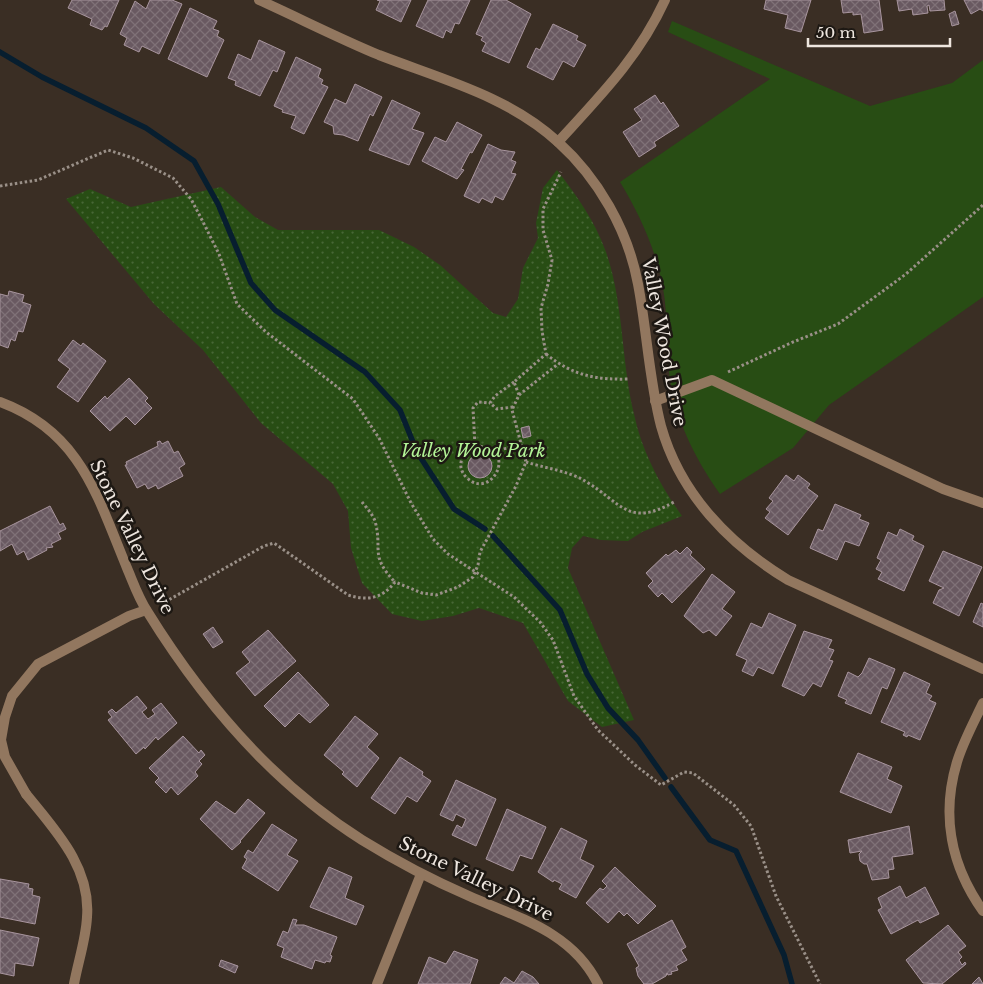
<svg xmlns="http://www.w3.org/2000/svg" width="983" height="984" font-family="'Libre Baskerville',serif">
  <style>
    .grass { fill: #284d14 }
    .park { fill: url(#park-dots) }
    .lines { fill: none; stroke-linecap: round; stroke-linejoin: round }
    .stream { stroke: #071e2f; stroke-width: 5.5 }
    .building { fill: url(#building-cross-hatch); stroke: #a8959e }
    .path { stroke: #9a9088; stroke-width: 3; stroke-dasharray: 2.5 2.5; stroke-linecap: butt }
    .lane { stroke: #92775f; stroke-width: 10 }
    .street { stroke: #92775f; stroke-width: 10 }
    .labels { text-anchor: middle; stroke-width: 5; stroke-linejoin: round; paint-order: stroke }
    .street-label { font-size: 18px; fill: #eee6df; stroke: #1d1813 }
    .park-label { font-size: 18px; font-style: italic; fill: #b2f396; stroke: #1d1813 }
  </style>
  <defs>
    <pattern id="park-dots" width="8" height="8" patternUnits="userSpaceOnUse" patternTransform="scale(1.25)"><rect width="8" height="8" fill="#284d14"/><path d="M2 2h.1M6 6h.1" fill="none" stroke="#486736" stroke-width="1.8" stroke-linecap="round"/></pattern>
    <pattern id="building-cross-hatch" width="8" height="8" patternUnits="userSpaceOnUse" patternTransform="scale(1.25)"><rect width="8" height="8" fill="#695961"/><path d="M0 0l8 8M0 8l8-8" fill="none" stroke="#7f7177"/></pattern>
  </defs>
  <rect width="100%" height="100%" fill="#3a2e24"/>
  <path class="grass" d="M672,21L870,106L952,83L983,60V297L829,405L793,448L720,494C694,457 674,417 669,372C666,344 668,316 663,288C656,250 640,215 620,182L770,79L668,32Z"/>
  <path class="park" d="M557,170C577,196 595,221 606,252C624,304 621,360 634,414C642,452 660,485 682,516L642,532L628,541L601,540L583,536L572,548L568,568L634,720L602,727L568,701L523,623L479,608L453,616L422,621L392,614L362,583L351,548L348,511L333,484L261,423L203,350L154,304L66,199L90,189L131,207L221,187L255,217L278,230H379L414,247L440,265L493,313L506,317L518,299L523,268L538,238L536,223L543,188Z"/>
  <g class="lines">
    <g class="stream">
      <path d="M0,52L42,77L146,128L194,161L218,204L251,283L275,310L365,372L400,410L417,452L454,509L485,529"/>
      <path d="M493,536L560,610L587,674L608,708L638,740L665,778"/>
      <path d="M671,787L710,840L736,851L784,955L792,984"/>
    </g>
  </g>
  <g class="building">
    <path d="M72,0H119L107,27L105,26L102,30L90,25L92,19L68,8Z"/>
    <path d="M150,0H172L182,4L159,54L142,46L139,52L124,45L127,38L120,34L135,1L146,9Z"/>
    <path d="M377,0H411L401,22L376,10L380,1Z"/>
    <path d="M428,0H470L459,24L455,23L451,33L446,30L443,38L416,26Z"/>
    <path d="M491,0H506L531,14L509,63L482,51L486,43L481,40L483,37L476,34Z"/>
    <path d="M766,0H811L801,32L785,28L788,15L764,9Z"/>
    <path d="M841,0H879L883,30L864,33L861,14L853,15V12L843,13Z"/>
    <path d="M897,0H944L945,10L930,11L929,5L927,6L928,13L913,15L912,9L899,11Z"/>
    <path d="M964,0H983V11L980,9L971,14Z"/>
    <path d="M190,8L217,21L213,29L219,31L217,36L224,40L207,77L168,59Z"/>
    <path d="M955,11L959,24L952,26L949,14Z"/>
    <path d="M553,24L578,36L576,40L586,45L574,67L563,61L553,80L527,67L536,48L540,50Z"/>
    <path d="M259,40L285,52L277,72L273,70L260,96L235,85L236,81L228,78L238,54L251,60Z"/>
    <path d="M296,57L321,69L318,77L323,80L321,84L328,87L304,134L291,128L296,116L282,112L283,110L274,106Z"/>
    <path d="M355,84L382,97L373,116L370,114L358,141L343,135L334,134L333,126L324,122L335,99L346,104Z"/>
    <path d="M655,95L661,104L663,102L679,126L654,142L656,146L639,157L623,132L642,120L634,109Z"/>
    <path d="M392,100L420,113L412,129L424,133L409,165L369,150Z"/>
    <path d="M457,122L482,135L472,153L470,152L461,169L464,170L457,179L422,161L435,137L446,142Z"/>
    <path d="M488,144L501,150L515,152L511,160L516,162L511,173L516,174L503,200L495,196L492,203L482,198L479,203L464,196Z"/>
    <path d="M9,291L24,295L22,302L31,305L23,332L18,331L15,341L11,339L8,348L0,345V294L8,296Z"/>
    <path d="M73,340L81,346L83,343L106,361L78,402L57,387L70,369L58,360Z"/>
    <path d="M129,378L148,398L145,401L152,408L135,425L126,416L110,431L90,411L105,396L107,399Z"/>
    <path d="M529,426L531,436L523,438L521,428Z"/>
    <path d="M160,441L162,444L168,441L174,453L178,451L185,464L179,468L183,476L158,489L156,485L148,489L145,484L137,488L125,465H127L126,462L158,446L157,442Z"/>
    <circle cx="480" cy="466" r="12"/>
    <path d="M786,475L794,481L798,475L810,484L807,488L818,496L788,535L765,518L770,512L766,509L773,501L769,498Z"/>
    <path d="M835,504L861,515L859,519L869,523L859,546L845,541L837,560L810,548L818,529L823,531Z"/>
    <path d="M50,506L60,525L63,523L66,529L58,533L61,539L51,544L53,547L46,548L47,550L28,560L24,551L17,555L12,544L0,551V531Z"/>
    <path d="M900,529L914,536L912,540L924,546L904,591L878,579L882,572L876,569L881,560L877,558L888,532L897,536Z"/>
    <path d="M687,547L692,552L690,555L705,569L672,603L662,593L658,597L648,586L653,581L646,573L666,554L668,556L676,550L680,554Z"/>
    <path d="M943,551L982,567L959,616L933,603L939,590L944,588L929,581Z"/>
    <path d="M712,574L735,592L722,609L732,616L716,636L709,630L703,633L684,616Z"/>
    <path d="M981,603L983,604V627L973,622Z"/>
    <path d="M769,613L796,625L773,674L758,667L753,676L742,671L747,660L736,655L751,623L762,628Z"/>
    <path d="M213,627L223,642L213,648L203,634Z"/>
    <path d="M268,630L296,661L255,696L236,673L250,662L242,652Z"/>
    <path d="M804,631L832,640L828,648L834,650L829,660L833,661L821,687L813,683L804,696L782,686Z"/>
    <path d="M869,658L895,669L887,689L882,687L871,714L845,703L847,700L838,696L848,672L858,677L862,673Z"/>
    <path d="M298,672L329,705L310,723L299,713L285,727L264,706Z"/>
    <path d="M904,672L930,684L926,693L932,696L929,700L936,703L920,740L908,735L907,737L903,735L905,732L881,722Z"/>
    <path d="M137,696L147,708L142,712L148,719L155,714L152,710L161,703L177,723L158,740L156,737L145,749L144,747L136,754L108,720L112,717L108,712L112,709L116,713Z"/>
    <path d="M355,716L378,734L367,747L379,758L357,787L342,774L344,772L324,755Z"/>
    <path d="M183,736L199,753L201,750L205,755L199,761L202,764L195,772L198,776L178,795L171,787L166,793L155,782L159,778L149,768Z"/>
    <path d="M858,753L892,767L887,779L902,786L891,813L840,792Z"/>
    <path d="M400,757L423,772L422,775L431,781L417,802L407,796L395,814L371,798Z"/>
    <path d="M456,780L496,799L476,846L452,835L457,825L462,828L466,819L456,814L453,821L440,815Z"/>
    <path d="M248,799L265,813L240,841L241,842L232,850L200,819L216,801L235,814Z"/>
    <path d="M507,809L546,827L532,859L520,855L513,871L486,859Z"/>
    <path d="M272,824L297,840L287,855L298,861L278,891L242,868L247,859L244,857L248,850L253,853Z"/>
    <path d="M909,826L913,854L892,857L894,869L888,870L889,878L872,880L867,864H864L860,861L859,854L862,851L850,853L848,840Z"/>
    <path d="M561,828L587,841L580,859L594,866L576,898L559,889L562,884L554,880L553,882L538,872Z"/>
    <path d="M329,867L352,877L345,898L364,906L356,925L310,907Z"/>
    <path d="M615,867L656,906L638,924L627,913L624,916L619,911L608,923L586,903L600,888L603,890L607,886L602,881Z"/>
    <path d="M0,879L29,884L28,888L33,889L32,895L40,897L35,924L0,917Z"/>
    <path d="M900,886L906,898L925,887L939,914L920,923L918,920L891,934L878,910L882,908L878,898Z"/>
    <path d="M293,919L297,920L295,925H304L337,937L330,955L332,956L330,962L326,961L325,963L315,960L312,969L281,957L284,948L277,945L283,931L288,933Z"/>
    <path d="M672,920L686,947L681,950L687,960L676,966L678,970L671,972L672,974L668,975L667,973L666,976L652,984H644L638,976L636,968L639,966L627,944Z"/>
    <path d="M948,925L966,946L958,952L962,957L959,960L962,965L965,962L966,964L942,984L923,983L906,960Z"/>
    <path d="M0,930L39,938L33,966L15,963L14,976L0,973Z"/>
    <path d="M454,951L478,960L470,984H418L429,957L446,964Z"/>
    <path d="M221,960L238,966L235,973L219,966Z"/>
    <path d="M522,971L533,977L539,984H500L505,977L514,983Z"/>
    <path d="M979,977L983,984H972Z"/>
  </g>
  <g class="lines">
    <g class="path">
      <path d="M0,186L38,180L108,150L133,158L173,178L191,199L201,218L219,254L237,304L266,332L353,399L379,438L411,503L433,539L448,554L514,597L540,622L553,640L574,696L598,730L635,765L661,785L684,772L693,773L734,805L751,826L776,896L820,984"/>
      <path d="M546,354C573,376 597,380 630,379"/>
      <path d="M728,372L793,342L838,324L906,274L983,205"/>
      <path d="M519,395L558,364"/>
      <path d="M513,407L497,409L490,403L495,396L514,382"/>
      <path d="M475,446C521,446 491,503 466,477C455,465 463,452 475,446L473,408L478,402L490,403"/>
      <path d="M494,451L522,445"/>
      <path d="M526,462C544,468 569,471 585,481C622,503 628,528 674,502"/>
      <path d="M362,502C366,507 373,515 375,521C383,550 369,555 395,582"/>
      <path d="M165,602L264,546L274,543L348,595C367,601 382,599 395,582L422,593L436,595L458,587L473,577L478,565L480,552L516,486L526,462L512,410L519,395L514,382L546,354L542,331L541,308L548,284L552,260L543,230V209L561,172"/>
    </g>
    <g class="lane">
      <path d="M655,401L712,380L943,489L983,503"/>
      <path d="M26,794L5,757L1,740L5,717L12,696L38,664L129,616L146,610"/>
    </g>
    <g class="street">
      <path d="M259,0C299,18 338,38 379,55C441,79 508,96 558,142C598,178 628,230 638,284C647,331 649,380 661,426C680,494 730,545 788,580L983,669"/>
      <path d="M558,142C600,96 639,57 665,0"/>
      <path d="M0,402C81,432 97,496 127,568C133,582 138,597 147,611C202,700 272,783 362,840C396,861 432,880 469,896C519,918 572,932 598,984"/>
      <path d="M983,703C974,722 963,742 957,762C941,815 951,866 983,911"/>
      <path d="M26,794C55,830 91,867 87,917C86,939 78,962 74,984"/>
      <path d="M377,984L421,874"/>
    </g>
  </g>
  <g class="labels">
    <g class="street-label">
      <text transform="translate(664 342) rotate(79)" y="6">Valley Wood Drive</text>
      <text transform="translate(132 537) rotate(64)" y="6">Stone Valley Drive</text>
      <text transform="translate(476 879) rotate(26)" y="6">Stone Valley Drive</text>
    </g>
    <g class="park-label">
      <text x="473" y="457">Valley Wood Park</text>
    </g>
  </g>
  <path d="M808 38v8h142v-8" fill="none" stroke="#eee6df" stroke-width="2.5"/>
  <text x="816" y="38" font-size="15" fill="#eee6df" stroke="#1d1813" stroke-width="4" paint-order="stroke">50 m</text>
</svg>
